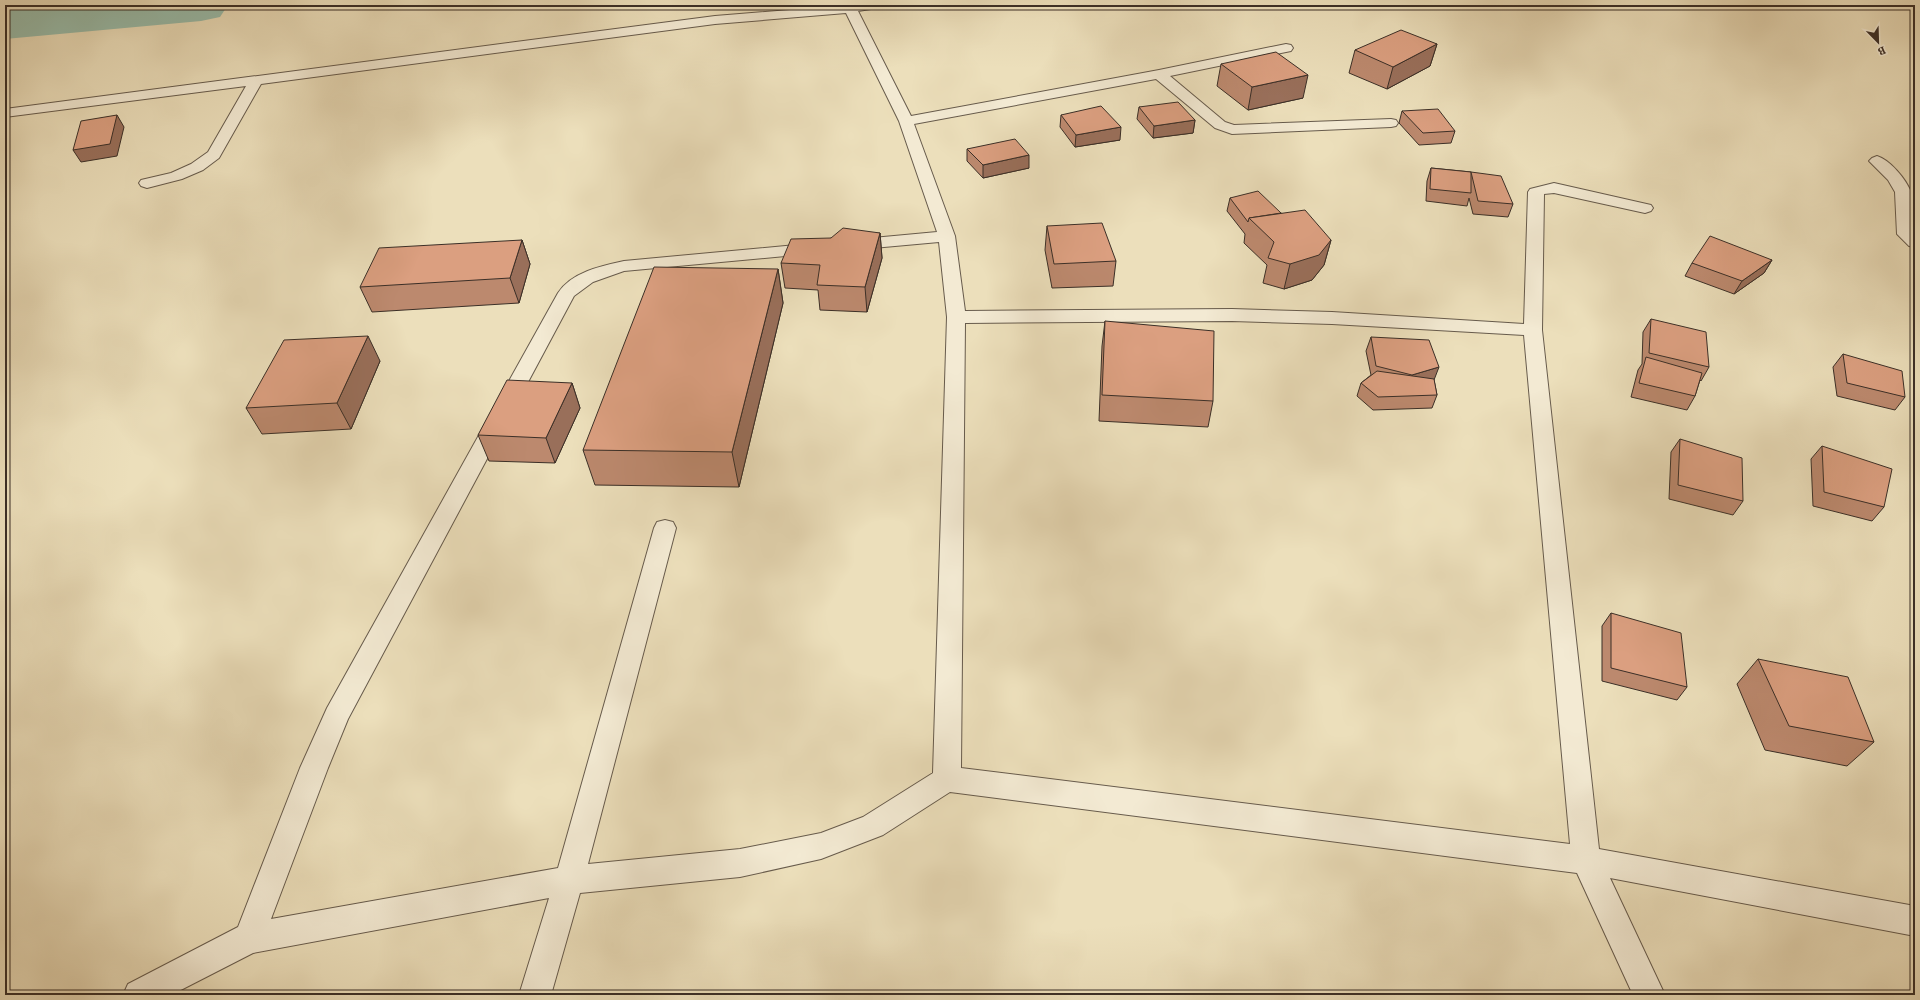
<svg xmlns="http://www.w3.org/2000/svg" width="1920" height="1000" font-family="Vollkorn,serif">
  <style>
    .lines { fill: none; stroke-linecap: round; stroke-linejoin: round }
    .river { fill: #99bdab; fill-rule: evenodd }
    .minor-casing { stroke: #675b4c; stroke-width: 2 }
    .minor { fill: #f3ead3; fill-rule: evenodd }
    .wall { fill: #bc896e; stroke: #3b2f27 }
    .shaded-wall { fill: #996f5a; stroke: #3b2f27 }
    .building { fill: #db9f80; stroke: #3b2f27 }
  </style>
  <rect width="100%" height="100%" fill="#ecdfbb"/>
  <filter id="stains"><feTurbulence type="fractalNoise" baseFrequency=".005" numOctaves="4"/><feColorMatrix values="0 0 0 0 .2 0 0 0 0 .09 0 0 0 0 .02 0 0 0 .5 -.17"/></filter>
  <radialGradient id="worn" r=".72"><stop offset=".6" stop-color="#630" stop-opacity="0"/><stop offset="1" stop-color="#630" stop-opacity=".3"/></radialGradient>
  <g class="lines">
    <path class="river" d="M5,5H228L220,17L201,21L5,39Z"/>
    <defs>
      <g id="minor">
        <path d="M851,5H879L877,8L858,11L911,116L1159,70L1286,44L1291,45L1293,48L1291,51L1170,76L1225,122L1234,125L1391,119L1396,120L1398,123L1396,126L1391,127L1232,134L1215,128L1156,79L914,124L955,236L965,311L1232,309L1332,312L1524,324L1528,192L1530,189L1554,183L1651,205L1653,208L1651,211L1645,213L1554,193L1544,194L1542,330L1599,849L1915,906V936L1610,878L1665,995H1633L1577,873L950,792L883,835L821,859L740,877L580,893L551,995H519L549,898L253,953L171,995H123L128,984L238,927L300,768L327,708L558,293C572,272 601,266 624,261L817,243L823,244L826,248L823,252L817,253L624,271L593,282L574,296L348,719L328,768L271,919L558,868L654,528L657,522L665,520L673,522L676,528L588,864L740,849L821,833L863,817L933,773L947,317L939,242L851,250L845,249L842,245L845,241L851,240L937,232L899,121L846,13L715,24L261,84L219,158L203,170L182,179L147,188L141,186L139,183L141,180L171,173L191,164L208,152L246,86L5,117V109L715,16ZM1232,321L1332,324L1524,335L1570,844L961,768L965,323Z"/>
        <path d="M1877,156C1890,160 1906,179 1911,192C1913,199 1915,238 1915,247L1909,246L1897,234L1895,192L1888,180L1869,161L1872,158Z"/>
      </g>
    </defs>
    <use href="#minor" class="minor-casing"/>
    <use href="#minor" class="minor"/>
  </g>
  <g class="wall">
    <path d="M1437,44L1430,66L1387,89L1349,73L1355,50Z"/>
    <path d="M1221,64L1303,98L1248,110L1217,86Z"/>
    <path d="M1139,107L1195,120L1193,133L1153,138L1137,119Z"/>
    <path d="M1402,111L1455,131L1451,143L1419,145L1399,123Z"/>
    <path d="M1061,115L1120,140L1075,147L1060,127Z"/>
    <path d="M967,149L1029,168L983,178L967,161Z"/>
    <path d="M1431,168L1471,172L1513,204L1508,217L1473,214L1469,198L1467,206L1426,201L1427,181Z"/>
    <path d="M1230,198L1281,213L1331,240L1324,265L1312,280L1284,289L1263,283L1267,265L1244,243L1245,234L1227,211Z"/>
    <path d="M1047,226L1116,261L1113,286L1052,288L1045,250Z"/>
    <path d="M880,233L882,258L867,312L820,310L818,290L785,288L781,263L831,238Z"/>
    <path d="M522,240L530,264L519,303L372,312L360,287Z"/>
    <path d="M1772,260L1764,273L1734,294L1685,276L1692,263Z"/>
    <path d="M778,269L783,303L739,487L595,485L583,450Z"/>
    <path d="M1651,319L1709,367L1701,381L1700,380L1695,396L1687,410L1631,397L1638,370L1642,364L1643,332Z"/>
    <path d="M1105,321L1213,401L1208,427L1099,421L1102,346Z"/>
    <path d="M1371,337L1434,380L1437,395L1432,408L1373,410L1357,396L1361,383L1371,375L1366,351Z"/>
    <path d="M1843,354L1905,397L1895,410L1837,396L1833,367Z"/>
    <path d="M380,361L351,429L262,434L246,408Z"/>
    <path d="M572,383L580,408L555,463L489,461L478,435Z"/>
    <path d="M1680,439L1743,501L1733,515L1669,499L1671,452Z"/>
    <path d="M1822,446L1884,507L1872,521L1813,506L1811,459Z"/>
    <path d="M1611,613L1687,687L1677,700L1602,681V626Z"/>
    <path d="M1758,659L1874,742L1847,766L1765,750L1737,684Z"/>
  </g>
  <g class="shaded-wall">
    <path d="M1437,44L1430,66L1387,89L1393,67Z"/>
    <path d="M1308,75L1303,98L1248,110L1252,87Z"/>
    <path d="M117,115L124,127L117,156L81,162L73,150Z"/>
    <path d="M1195,120L1193,133L1153,138L1154,126Z"/>
    <path d="M1121,127L1120,140L1075,147L1076,135Z"/>
    <path d="M1029,155V168L983,178V165Z"/>
    <path d="M880,233L882,258L867,312L865,287Z"/>
    <path d="M522,240L530,264L519,303L510,278Z"/>
    <path d="M1331,240L1324,265L1312,280L1284,289L1290,264Z"/>
    <path d="M1772,260L1764,273L1734,294L1742,281Z"/>
    <path d="M778,269L783,303L739,487L732,452Z"/>
    <path d="M368,336L380,361L351,429L337,403Z"/>
    <path d="M1439,367L1434,380L1407,388L1412,375Z"/>
    <path d="M572,383L580,408L555,463L546,438Z"/>
  </g>
  <g class="building">
    <path d="M1401,30L1437,44L1393,67L1355,50Z"/>
    <path d="M1276,52L1308,75L1252,87L1221,64Z"/>
    <path d="M1178,102L1195,120L1154,126L1139,107Z"/>
    <path d="M1101,106L1121,127L1076,135L1061,115Z"/>
    <path d="M1438,109L1455,131L1423,133L1402,111Z"/>
    <path d="M117,115L110,144L73,150L81,121Z"/>
    <path d="M1015,139L1029,155L983,165L967,149Z"/>
    <path d="M1431,168L1471,172V193L1430,189Z"/>
    <path d="M1471,172L1501,176L1513,204L1478,201Z"/>
    <path d="M1258,191L1281,213L1249,218L1248,222L1230,198Z"/>
    <path d="M1305,210L1331,240L1319,255L1290,264L1268,258L1274,242L1249,218Z"/>
    <path d="M1102,223L1116,261L1054,264L1047,226Z"/>
    <path d="M843,228L880,233L865,287L817,285L820,265L781,263L791,239L831,238Z"/>
    <path d="M1710,236L1772,260L1742,281L1692,263Z"/>
    <path d="M522,240L510,278L360,287L379,248Z"/>
    <path d="M654,267L778,269L732,452L583,450Z"/>
    <path d="M1651,319L1706,332L1709,367L1649,353Z"/>
    <path d="M1105,321L1214,331L1213,401L1102,395Z"/>
    <path d="M368,336L337,403L246,408L284,340Z"/>
    <path d="M1371,337L1429,340L1439,367L1412,375L1376,366Z"/>
    <path d="M1843,354L1902,371L1905,397L1847,383Z"/>
    <path d="M1646,357L1702,373L1695,396L1639,383Z"/>
    <path d="M1377,371L1434,379L1437,395L1378,397L1361,383Z"/>
    <path d="M507,380L572,383L546,438L478,435Z"/>
    <path d="M1680,439L1742,458L1743,501L1678,485Z"/>
    <path d="M1822,446L1892,469L1884,507L1824,492Z"/>
    <path d="M1611,613L1681,633L1687,687L1611,668Z"/>
    <path d="M1758,659L1848,677L1874,742L1789,726Z"/>
  </g>
  <rect width="1920" height="1000" fill="none" stroke="#ecdfbb" stroke-width="20"/>
  <rect x="6" y="6" width="1908" height="988" fill="none" stroke="#3b2f27" stroke-width="2"/>
  <rect x="10" y="10" width="1900" height="980" fill="none" stroke="#3b2f27"/>
  <g transform="translate(1878 42) rotate(157)" stroke="#f3ead3" stroke-width="3" paint-order="stroke">
  <path d="M0-3L7 15L0 10L-7 15Z" fill="#3b2f27"/>
  <text y="-6" font-size="11" font-weight="bold" text-anchor="middle" fill="#3b2f27">B</text>
  </g>
  <rect width="100%" height="100%" filter="url(#stains)"/>
  <rect width="100%" height="100%" fill="url(#worn)"/>
</svg>
